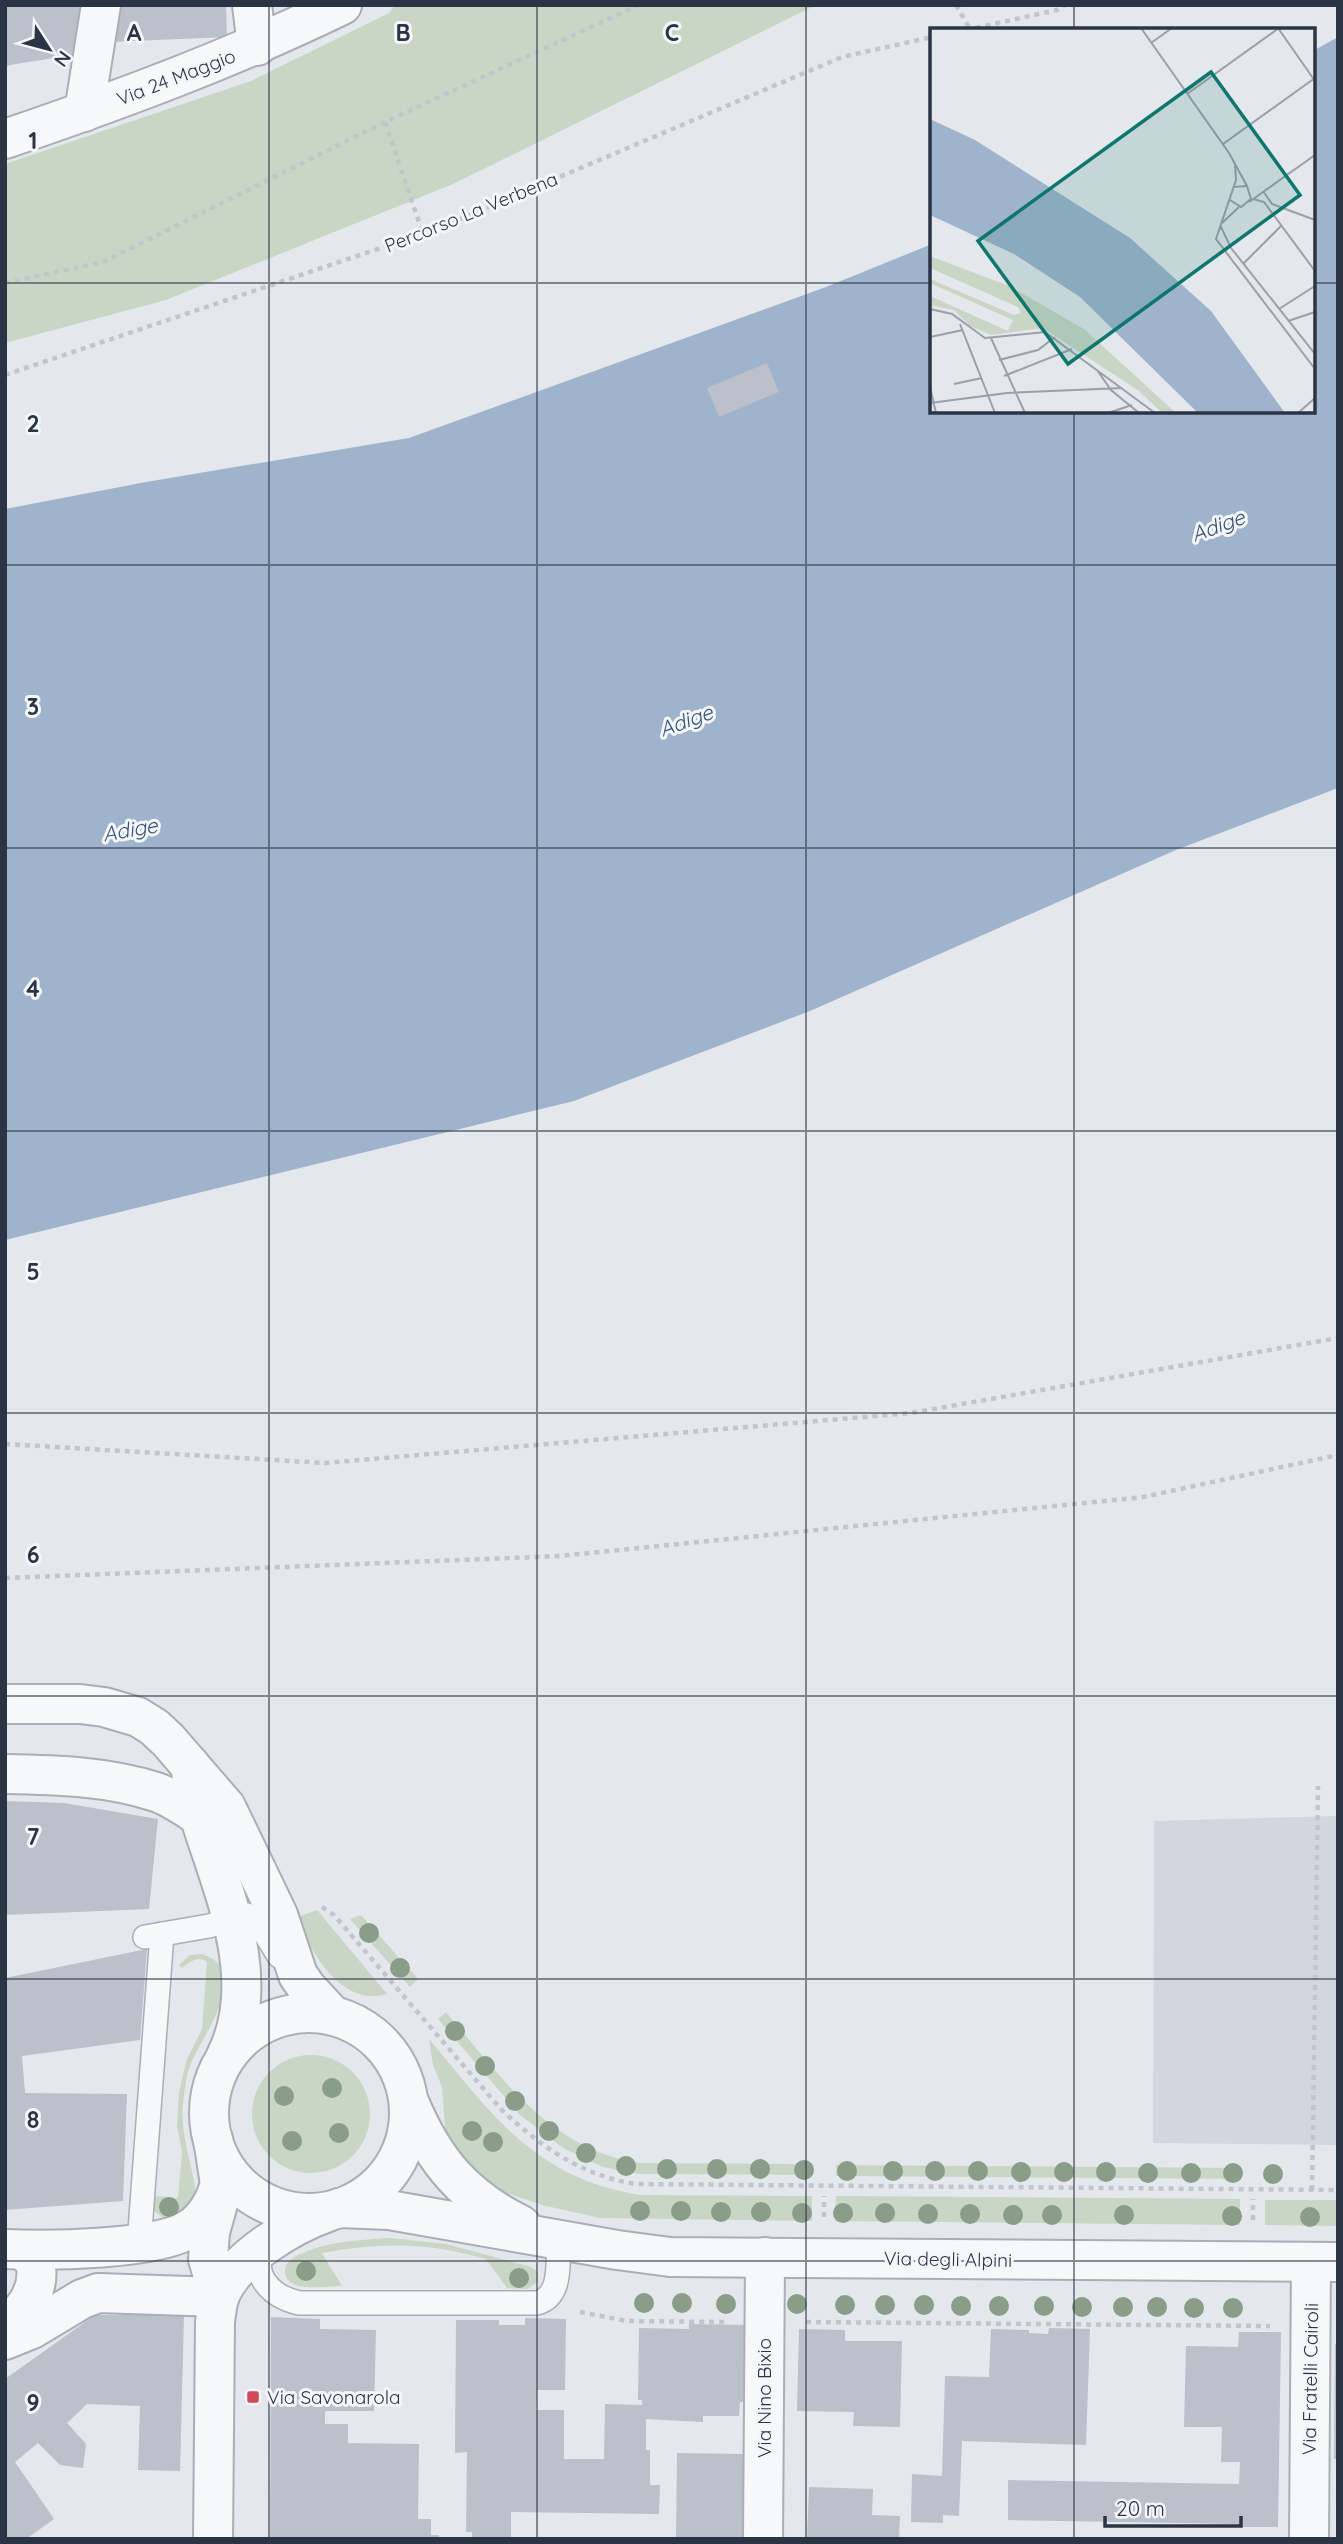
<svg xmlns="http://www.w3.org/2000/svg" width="1343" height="2544" font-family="Quicksand,sans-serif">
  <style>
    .built { fill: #d2d6de }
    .green { fill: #c9d6c5 }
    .water { fill: #9fb4cc }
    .building { fill: #bbc0ca }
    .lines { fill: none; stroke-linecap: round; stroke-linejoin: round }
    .service-casing { stroke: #a9aeb7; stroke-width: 26 }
    .minor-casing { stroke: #a9aeb7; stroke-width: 42 }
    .tertiary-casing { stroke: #a9aeb7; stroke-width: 42 }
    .path { stroke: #c2c5cb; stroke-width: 4.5; stroke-dasharray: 5 5; stroke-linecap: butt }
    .service { stroke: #f7f8fa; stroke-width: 23 }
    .minor { stroke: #f7f8fa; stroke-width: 38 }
    .tertiary { stroke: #f7f8fa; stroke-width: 38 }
    .tree { fill: #899d89 }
    .grid { fill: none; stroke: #2b3445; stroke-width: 2; stroke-opacity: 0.55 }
    .poi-dot { fill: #d1495b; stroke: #f4f6f9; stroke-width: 2.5 }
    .labels { text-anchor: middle; stroke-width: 6; stroke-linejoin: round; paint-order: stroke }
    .street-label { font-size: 19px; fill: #2b3445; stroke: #f4f6f9 }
    .poi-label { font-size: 19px; fill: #2b3445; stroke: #f4f6f9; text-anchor: start }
    .water-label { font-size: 21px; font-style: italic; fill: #34527a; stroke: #f4f6f9 }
    .inset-road { fill: none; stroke: #9a9fa9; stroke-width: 2 }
    .view { fill: #0f766e; fill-opacity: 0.15; stroke: #0f766e; stroke-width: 3.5 }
    .inset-edge { fill: none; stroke: #2b3445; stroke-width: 3.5 }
    .grid-label { font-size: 23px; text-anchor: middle; font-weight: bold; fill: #2b3445; stroke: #f4f6f9; stroke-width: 6; stroke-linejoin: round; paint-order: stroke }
  </style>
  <rect width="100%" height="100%" fill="#e4e7ec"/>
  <path class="built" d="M1338,1816V2145L1153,2143L1154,1821Z"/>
  <g class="green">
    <path d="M395,5H816L453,184L166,300L5,343V164L251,81L389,13Z"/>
    <path d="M317,1910L387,1994C341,2008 312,1952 295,1918Z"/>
    <path d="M361,1915L418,1979L410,1987L350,1919Z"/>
    <path d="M202,1954C253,1970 203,2035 192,2061C186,2074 185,2089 183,2103C180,2135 192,2163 196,2194C192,2209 177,2216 162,2217L154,2211L155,2196L178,2198L182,2152L177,2126L179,2092L187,2059L202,2029L207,1962C198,1955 190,1962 182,1968L179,1965L190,1955Z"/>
    <path d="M446,2012C500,2076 551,2151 640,2163L813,2164L812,2175L639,2174L603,2167L563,2148L520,2115L438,2019Z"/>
    <path d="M429,2039C493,2115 534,2178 640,2195L812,2196V2221L600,2218L542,2205L498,2190L474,2175L450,2145L445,2127L442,2087L433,2065Z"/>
    <circle cx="311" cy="2114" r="59"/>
    <path d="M836,2165L1241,2168V2179L836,2176Z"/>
    <path d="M836,2196L1240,2199V2225L835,2221Z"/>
    <path d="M1265,2200H1338V2226L1265,2225Z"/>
    <path d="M390,2238L446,2244L531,2267L538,2272V2282L527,2289L507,2288L486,2259C428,2242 381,2242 322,2253L342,2286C327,2286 285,2294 285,2271C285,2261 295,2256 303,2253C329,2241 362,2240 390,2238Z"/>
  </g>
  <path class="water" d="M1338,37V788L1176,850L810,1011L574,1101L5,1240V509L146,482L409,438L826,287L932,244V411H1313V51Z"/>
  <g class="building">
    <path d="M5,5H84L79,54L10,65L5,67Z"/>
    <path d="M114,5H226L227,37L109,42Z"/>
    <path d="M767,363L779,392L719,417L707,388Z"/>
    <path d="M5,1801L64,1803L158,1819L149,1909L5,1915Z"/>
    <path d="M147,1949L140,2040L22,2056L25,2093L127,2094L123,2201L5,2210V1978Z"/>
    <path d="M95,2315H184L180,2471L138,2470L140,2406L87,2404L67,2423L86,2444L83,2468L60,2465L38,2443L15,2462L54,2519L26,2539H5V2379Z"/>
    <path d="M271,2317L320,2319V2329L376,2330L374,2411H325V2424H348V2443L419,2444L418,2519H431V2535H439V2539H270Z"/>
    <path d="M525,2318L566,2319L565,2390H537L536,2410H564V2459H604L605,2404L642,2405V2400H638L639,2328L689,2329V2324L747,2325L745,2402H740L739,2416H703V2422L646,2419V2450H650V2485H660L659,2514L511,2512V2539H472V2532H466L467,2452L455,2453L456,2320H499V2325H525Z"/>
    <path d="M1049,2328L1090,2329L1086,2445L962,2441L959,2516L943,2515V2523L911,2522L912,2474L942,2476L945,2376L989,2377L991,2329L1029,2330V2333L1048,2334Z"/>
    <path d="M799,2329L845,2330V2341H902L900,2427L853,2426L854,2412L797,2411Z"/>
    <path d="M1239,2332H1281L1278,2527H1238V2524L1008,2520V2480L1239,2484L1240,2462H1221L1222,2427H1184L1186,2346L1238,2347Z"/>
    <path d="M1335,2344H1338V2459H1334Z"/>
    <path d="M677,2453L743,2454V2539H676Z"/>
    <path d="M809,2487L873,2489L872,2515L900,2516L899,2539H807Z"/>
  </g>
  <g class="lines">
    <defs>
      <g id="service">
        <path d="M145,1937L209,1926L247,1915L257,1920L279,1956"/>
        <path d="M139,2244L162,1934"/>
        <path d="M264,2247C249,2275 272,2297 299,2303H537C563,2296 557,2262 559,2240"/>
      </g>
      <g id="minor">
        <path d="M252,5L257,46"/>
        <path d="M84,112L101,5"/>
        <path d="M5,1774C56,1775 107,1776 156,1792C171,1797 185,1807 199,1816"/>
        <path d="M213,2139L220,2184L219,2200L210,2232L208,2259L219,2297"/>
        <path d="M5,2249C47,2251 159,2250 191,2228C207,2217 215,2201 220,2184"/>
        <path d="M5,2329C24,2310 42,2290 35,2261L23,2250"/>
        <path d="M5,2340L32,2329L82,2299L98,2293L219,2297"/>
        <path d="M213,2539L215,2322C216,2313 217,2304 220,2295C236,2257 292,2225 328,2212"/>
        <path d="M763,2539L765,2257"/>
        <path d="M1309,2539L1311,2262"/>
      </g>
      <g id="tertiary">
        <path d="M5,139C120,100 233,58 342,5"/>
        <path d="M5,1704H80L104,1707L138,1717L154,1727L168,1740L226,1807L278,1915L298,1975L307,1988L331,2014"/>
        <path d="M190,1765C193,1782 194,1801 200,1818C223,1892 264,1980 226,2056"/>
        <circle cx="309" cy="2113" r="100"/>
        <path d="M410,2104C434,2161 464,2197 521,2225"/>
        <path d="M339,2208L389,2210L617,2250L670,2257L1338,2262"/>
      </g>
    </defs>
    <use href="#service" class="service-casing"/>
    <use href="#minor" class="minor-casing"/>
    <use href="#tertiary" class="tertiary-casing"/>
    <g class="path">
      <path d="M956,5L970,29"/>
      <path d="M966,30L1057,10L1065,5"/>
      <path d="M385,122L423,234"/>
      <path d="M5,283L103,262L385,122L639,5"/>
      <path d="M5,375L437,229L842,57L932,37"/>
      <path d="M5,1444L325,1463L911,1413L1338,1338"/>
      <path d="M5,1578L560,1556L1143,1497L1338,1455"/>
      <path d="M322,1907L334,1915L500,2108C538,2145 582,2176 636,2184L1338,2190"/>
      <path d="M1312,2190L1318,1786"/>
      <path d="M824,2217V2196"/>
      <path d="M1253,2220V2199"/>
      <path d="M580,2312L627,2321L724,2322"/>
      <path d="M806,2322L1270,2326"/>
    </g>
    <use href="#service" class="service"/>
    <use href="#minor" class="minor"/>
    <use href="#tertiary" class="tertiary"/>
  </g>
  <g class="tree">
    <circle cx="369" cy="1933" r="10"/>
    <circle cx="400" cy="1968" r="10"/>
    <circle cx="455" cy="2031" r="10"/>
    <circle cx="485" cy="2066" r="10"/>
    <circle cx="332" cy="2088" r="10"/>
    <circle cx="284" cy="2096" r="10"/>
    <circle cx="515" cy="2101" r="10"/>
    <circle cx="472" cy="2131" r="10"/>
    <circle cx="549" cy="2131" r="10"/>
    <circle cx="339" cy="2133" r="10"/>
    <circle cx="292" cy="2141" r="10"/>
    <circle cx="493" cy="2142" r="10"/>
    <circle cx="586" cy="2153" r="10"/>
    <circle cx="626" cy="2166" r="10"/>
    <circle cx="667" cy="2169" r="10"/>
    <circle cx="717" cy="2169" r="10"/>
    <circle cx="760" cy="2169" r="10"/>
    <circle cx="804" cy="2170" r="10"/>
    <circle cx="847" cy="2171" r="10"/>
    <circle cx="893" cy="2171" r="10"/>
    <circle cx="935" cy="2171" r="10"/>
    <circle cx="978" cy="2171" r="10"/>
    <circle cx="1021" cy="2172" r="10"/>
    <circle cx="1064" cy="2172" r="10"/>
    <circle cx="1106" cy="2172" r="10"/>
    <circle cx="1148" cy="2173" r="10"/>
    <circle cx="1191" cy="2173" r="10"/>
    <circle cx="1233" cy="2173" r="10"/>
    <circle cx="1273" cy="2174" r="10"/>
    <circle cx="169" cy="2207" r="10"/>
    <circle cx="640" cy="2211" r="10"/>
    <circle cx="681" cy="2211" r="10"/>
    <circle cx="721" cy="2212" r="10"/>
    <circle cx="761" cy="2212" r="10"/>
    <circle cx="802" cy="2213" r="10"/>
    <circle cx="843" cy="2213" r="10"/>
    <circle cx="885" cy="2213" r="10"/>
    <circle cx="928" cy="2214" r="10"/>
    <circle cx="970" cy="2214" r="10"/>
    <circle cx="1013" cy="2215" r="10"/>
    <circle cx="1052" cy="2215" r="10"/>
    <circle cx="1124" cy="2215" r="10"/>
    <circle cx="1232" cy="2216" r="10"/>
    <circle cx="1310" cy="2217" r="10"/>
    <circle cx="306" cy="2271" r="10"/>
    <circle cx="519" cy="2278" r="10"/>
    <circle cx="644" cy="2303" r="10"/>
    <circle cx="682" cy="2303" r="10"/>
    <circle cx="726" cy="2304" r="10"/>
    <circle cx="797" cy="2304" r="10"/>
    <circle cx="845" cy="2305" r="10"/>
    <circle cx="885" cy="2305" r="10"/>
    <circle cx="924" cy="2305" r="10"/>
    <circle cx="961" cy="2306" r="10"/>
    <circle cx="999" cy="2306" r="10"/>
    <circle cx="1044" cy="2306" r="10"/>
    <circle cx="1082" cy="2307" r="10"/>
    <circle cx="1123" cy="2307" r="10"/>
    <circle cx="1157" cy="2307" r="10"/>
    <circle cx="1194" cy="2308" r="10"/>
    <circle cx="1233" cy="2308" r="10"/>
  </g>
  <path class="grid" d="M269,5V2539M537,5V2539M806,5V2539M1074,5V30M5,283H932M1313,283H1338M1074,411V2539M5,565H1338M5,848H1338M5,1131H1338M5,1413H1338M5,1696H1338M5,1979H1338M5,2261H1338"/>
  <rect class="poi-dot" x="246" y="2390" width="14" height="14" rx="3.5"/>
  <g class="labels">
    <g class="street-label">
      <text transform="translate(176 77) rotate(-21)" y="7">Via 24 Maggio</text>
      <text transform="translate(471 212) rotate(-22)" y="7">Percorso La Verbena</text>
      <text transform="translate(948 2259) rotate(1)" y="7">Via degli Alpini</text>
      <text transform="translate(1310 2379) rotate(-89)" y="7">Via Fratelli Cairoli</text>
      <text transform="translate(764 2398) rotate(-90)" y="7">Via Nino Bixio</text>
    </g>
    <g class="poi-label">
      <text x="267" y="2404">Via Savonarola</text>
    </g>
    <g class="water-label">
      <text transform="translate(1218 526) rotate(-20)" y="7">Adige</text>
      <text transform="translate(686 721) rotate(-20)" y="7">Adige</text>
      <text transform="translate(130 830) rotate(-10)" y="7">Adige</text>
    </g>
  </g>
  <g transform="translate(930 28)">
    <rect width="385" height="385" fill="#e4e7ec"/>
    <path d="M0,228L79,258L154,301L246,385H232L209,363L113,300L61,307L40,298L24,282L0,277V268L78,303L83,292L0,255V251L84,287L91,285L88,279L0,240Z" fill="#c9d6c5"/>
    <path d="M0,91L45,112L200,210L281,283L355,385H268L150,269L84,226L0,187Z" fill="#9fb4cc"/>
    <path class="inset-road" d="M211,0L299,125L317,158M348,0L385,53M221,15L242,0M257,66L349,0M293,116L385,50M305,136L306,152L286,211L385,341M333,163L342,176L385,192M323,171L334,174L385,243M300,172L311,179L321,171L317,158L303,159M319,174L385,127M292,195L309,179M290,197L301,220L385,326M313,236L351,198M0,281L22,286L55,310L115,304L225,385M349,281L385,258M358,293L385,284M30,296L65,385M0,309L33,302M61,310L95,385M69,332L108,322L125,309M167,342L181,362L209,385M74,348L142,321M24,356L52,350M0,359L6,385M0,375L77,365L192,360M178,385L202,377M368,385L385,370"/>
    <path class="view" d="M281,44L370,167L138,336L48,213Z"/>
    <rect width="385" height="385" class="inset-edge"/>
  </g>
  <g class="grid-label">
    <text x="134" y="41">A</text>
    <text x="403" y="41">B</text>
    <text x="672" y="41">C</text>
    <text x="33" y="149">1</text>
    <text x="33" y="432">2</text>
    <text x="33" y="715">3</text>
    <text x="33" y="997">4</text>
    <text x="33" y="1280">5</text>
    <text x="33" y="1563">6</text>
    <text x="33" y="1845">7</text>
    <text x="33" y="2128">8</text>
    <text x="33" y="2411">9</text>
  </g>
  <rect width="1343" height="2544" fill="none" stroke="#2b3445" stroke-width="14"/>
  <g transform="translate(49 49) rotate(126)" stroke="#f4f6f9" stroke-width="5" paint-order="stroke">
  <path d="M0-5L12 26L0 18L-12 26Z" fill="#2b3445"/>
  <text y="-10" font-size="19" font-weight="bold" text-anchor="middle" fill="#2b3445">N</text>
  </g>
  <path d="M1105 2516v10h136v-10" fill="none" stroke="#2b3445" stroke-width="3.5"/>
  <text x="1116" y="2516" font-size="21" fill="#2b3445" stroke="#f4f6f9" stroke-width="5" paint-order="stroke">20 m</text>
</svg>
